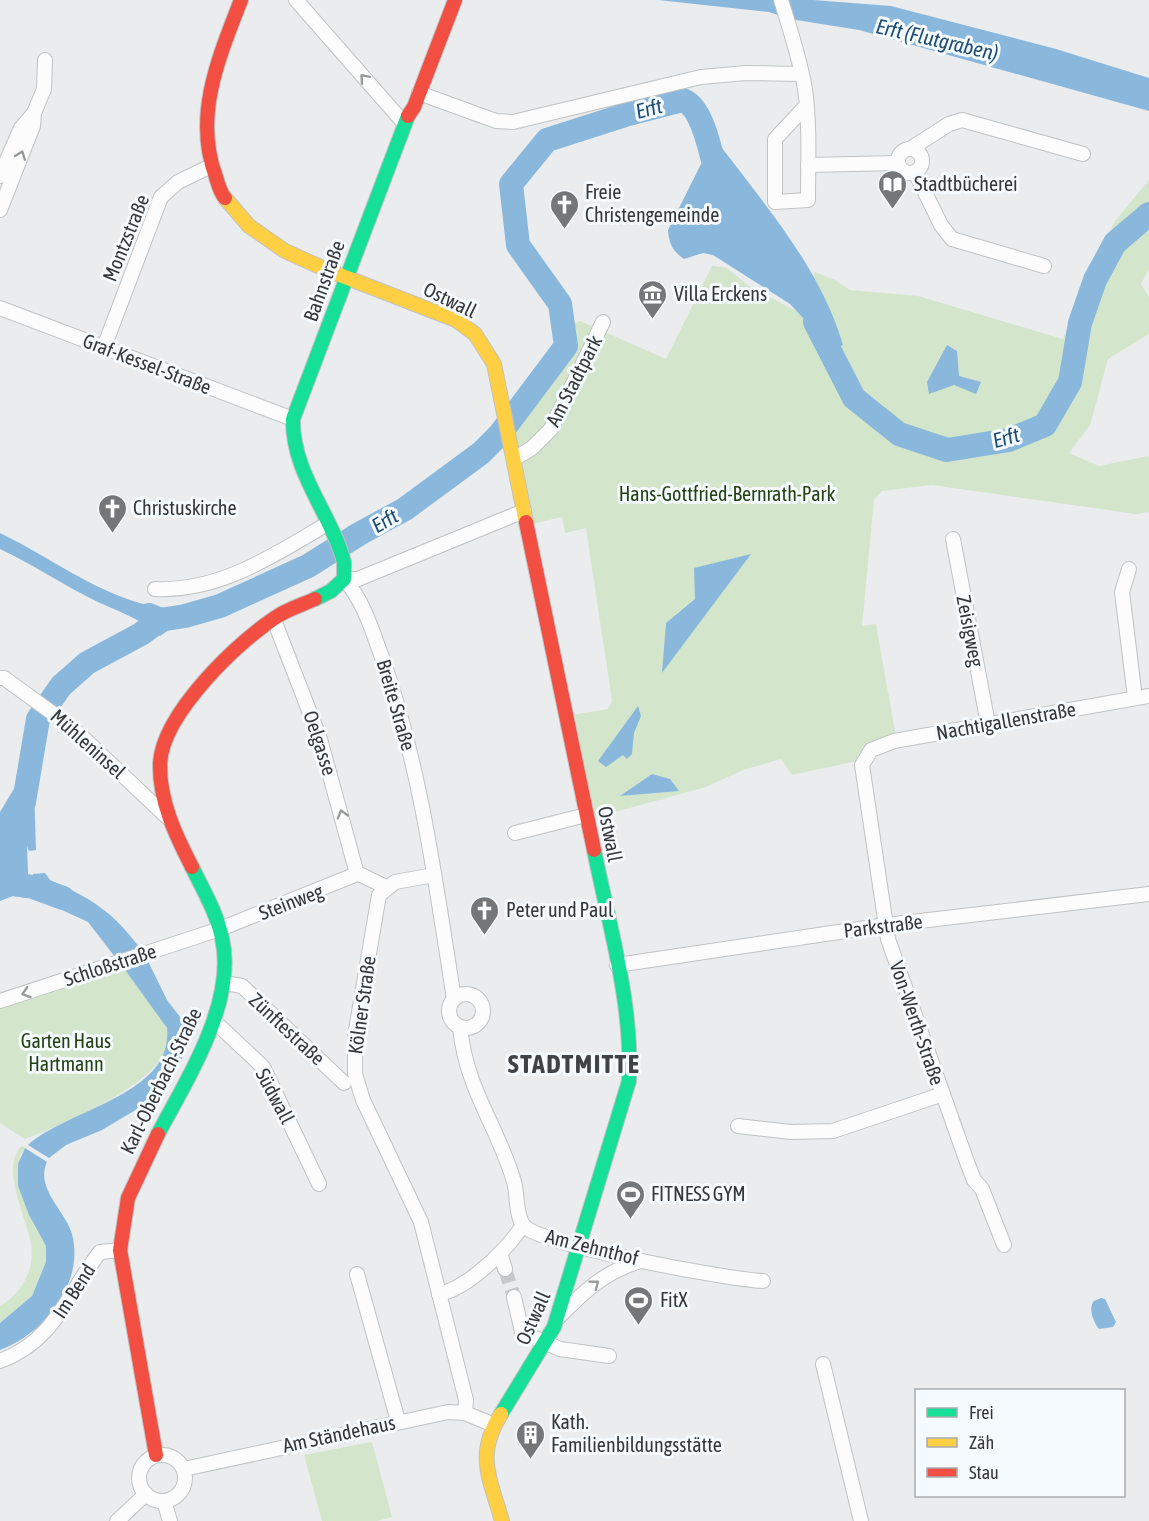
<svg xmlns="http://www.w3.org/2000/svg" width="1149" height="1521" font-family="'Asap Condensed',sans-serif">
  <style>
    .green { fill: #d3e6cc }
    .water { fill: #8ab8dd }
    .lines { fill: none; stroke-linecap: round; stroke-linejoin: round }
    .river { stroke: #8ab8dd; stroke-width: 24 }
    .street-tunnel { stroke: #c6c8ca; stroke-width: 14; stroke-dasharray: 14 7; stroke-linecap: butt }
    .street-casing { stroke: #c0c2c3; stroke-width: 16 }
    .fast-casing { stroke: #c0c2c3; stroke-width: 16 }
    .slow-casing { stroke: #c0c2c3; stroke-width: 16 }
    .jam-casing { stroke: #c0c2c3; stroke-width: 16 }
    .street { stroke: #fcfcfc; stroke-width: 14 }
    .fast { stroke: #16e098; stroke-width: 14 }
    .slow { stroke: #ffcf43; stroke-width: 14 }
    .jam { stroke: #f24e42; stroke-width: 14 }
    .oneway { stroke: #989a9a }
    .labels { text-anchor: middle; stroke-width: 6; stroke-linejoin: round; paint-order: stroke }
    .poi-label { font-size: 20px; fill: #353739; stroke: #f5fafe; text-anchor: start }
    .street-label { font-size: 20px; fill: #353739; stroke: #f5fafe }
    .park-label { font-size: 20px; fill: #244112; stroke: #f5fafe }
    .water-label { font-size: 21px; font-style: italic; fill: #1e4d71; stroke: #f5fafe }
    .district-label { font-size: 26px; font-weight: bold; letter-spacing: 1.5px; fill: #3f4346; stroke: #f5fafe }
  </style>
  <rect width="100%" height="100%" fill="#eaecee"/>
  <g class="green">
    <path d="M1149,180V269L1141,284L1149,297V334L1108,359L1090,425L1069,453L1099,466L1149,456V512L1136,514L932,485L882,491L874,500L862,626L876,624L897,743L866,759L792,775L781,759L743,770L706,787L593,818L571,715L608,709L612,701L586,528L565,533L562,517L532,524L510,420L566,347L563,327L580,321L666,359L712,266L727,268L749,286L800,313L815,272L835,280L850,290L918,296L1063,339L1094,262L1115,221Z"/>
    <path d="M123,967C136,986 156,1006 166,1027C188,1075 57,1127 25,1139L0,1123V1005L55,991Z"/>
    <path d="M22,1146L25,1148L20,1155L29,1215L46,1246V1262L32,1296L0,1323V1306C23,1293 37,1266 30,1239C25,1216 0,1165 22,1146Z"/>
    <path d="M372,1442L392,1517L377,1521H322L304,1455Z"/>
  </g>
  <g class="water">
    <path d="M658,0H813L891,6L1056,49L1149,78V111L859,30L790,19L769,12Z"/>
    <path d="M722,148C769,210 821,270 843,345L819,354L804,319L790,304L713,255L703,253L684,259C672,251 669,243 668,230L704,158Z"/>
    <path d="M947,345L957,351L959,376L981,382L976,394L954,385L929,394L927,382Z"/>
    <path d="M0,533C53,558 118,610 177,608L182,621L160,636C138,616 112,610 86,596C57,581 30,563 0,549Z"/>
    <path d="M751,554L662,673L666,623L695,599L694,568Z"/>
    <path d="M638,706L641,716L634,733L632,754L627,759L623,755L606,767L598,761Z"/>
    <path d="M652,774L670,779L679,791L620,796Z"/>
    <path d="M25,781L34,788L36,850L29,851L27,846L29,898L13,896L0,901V812L18,782Z"/>
    <path d="M45,873L50,880C92,899 111,910 140,948L115,957L88,922L34,897L33,874Z"/>
    <path d="M147,959L167,1000L184,1022L187,1039L181,1061L161,1093L149,1102L102,1130L66,1145L49,1158L28,1145C67,1109 174,1095 167,1028L123,967Z"/>
    <path d="M25,1148L47,1162C35,1189 65,1210 72,1234C85,1283 44,1334 0,1350V1323L32,1296L46,1262V1246L29,1215L18,1186V1164Z"/>
    <path d="M1101,1298L1105,1299L1116,1322L1113,1327L1099,1329C1093,1322 1088,1307 1094,1301Z"/>
  </g>
  <g class="lines">
    <g class="river">
      <path d="M815,322L854,398L899,434L947,450L1009,440L1045,425L1070,382L1080,323L1095,280L1115,243L1149,214"/>
      <path d="M149,615L160,620L185,616L220,606L308,566L359,534L405,509L481,453L500,434L566,346L560,304L518,245L511,184L547,140L625,115L683,100C705,108 713,164 719,186"/>
      <path d="M0,845L24,802L38,719L61,686L87,663L141,634L160,620"/>
      <path d="M0,882L33,887L63,898"/>
    </g>
    <path class="street-tunnel" d="M505,1269L514,1297"/>
    <defs>
      <g id="street">
        <path d="M296,0L403,122"/>
        <path d="M781,0C790,29 800,59 805,89C810,125 808,163 808,200L775,202V139L806,106"/>
        <path d="M419,93L496,121L513,122L701,77L746,73L801,74"/>
        <path d="M34,113L44,89L45,60"/>
        <path d="M910,149L949,124L962,120L1083,154"/>
        <circle cx="910" cy="161" r="12"/>
        <path d="M808,165L898,163"/>
        <path d="M915,172L941,225L952,239L1044,266"/>
        <path d="M0,176L21,128L34,113L33,126L0,210"/>
        <path d="M0,308L293,419"/>
        <path d="M104,347L161,197L178,182L211,166"/>
        <path d="M514,459L532,448L551,429L603,322"/>
        <path d="M953,539L988,724"/>
        <path d="M1129,569L1122,592L1135,698"/>
        <path d="M344,579C364,601 373,633 383,660C421,769 436,885 454,999"/>
        <path d="M344,579H358L524,511"/>
        <path d="M155,589C220,592 274,555 327,524"/>
        <path d="M0,678H4L73,728L168,818"/>
        <path d="M515,833L586,815"/>
        <path d="M357,873L386,887"/>
        <path d="M434,875L395,882L379,895L355,1036V1074L363,1100L421,1222L466,1400L465,1413"/>
        <path d="M617,965L886,925L1149,894"/>
        <path d="M225,983L242,986L344,1083"/>
        <circle cx="466" cy="1011" r="17"/>
        <path d="M0,1001L220,929L357,874L320,739L274,620"/>
        <path d="M214,1021L263,1067L319,1184"/>
        <path d="M460,1027C466,1090 498,1126 514,1182C518,1195 515,1215 524,1226C540,1245 732,1280 763,1281"/>
        <path d="M738,1126L791,1132L833,1131L943,1094"/>
        <path d="M1004,1245L982,1189L974,1180L967,1162L888,939L862,765L871,750L894,741L1149,696"/>
        <path d="M500,1253L505,1269"/>
        <path d="M357,1274L398,1421"/>
        <path d="M439,1294C468,1288 507,1250 523,1225"/>
        <path d="M514,1297L522,1332L560,1349L609,1356"/>
        <path d="M559,1317C583,1292 607,1270 641,1261"/>
        <path d="M0,1361C55,1341 67,1294 100,1252L120,1250"/>
        <path d="M823,1364L861,1521"/>
        <circle cx="162" cy="1478" r="23"/>
        <path d="M184,1469L448,1412L465,1413L494,1425"/>
        <path d="M164,1501L170,1521"/>
        <path d="M117,1521L146,1494"/>
      </g>
      <g id="fast">
        <path d="M315,599L331,591L344,579V562C331,513 292,473 293,419L408,116"/>
        <path d="M158,1134C187,1079 237,1002 222,938C217,913 203,890 192,867"/>
        <path d="M501,1414L554,1327L629,1081C633,1004 609,925 594,850"/>
      </g>
      <g id="slow">
        <path d="M225,198L249,226L285,251L327,270L456,320L475,334L494,364L526,522"/>
        <path d="M501,1414C475,1455 490,1478 502,1521"/>
      </g>
      <g id="jam">
        <path d="M408,116L414,107L455,0"/>
        <path d="M225,198C220,192 218,184 216,177C193,116 219,57 241,0"/>
        <path d="M526,522L594,850"/>
        <path d="M192,867C175,834 159,800 160,763C163,713 240,639 281,614C292,608 304,604 315,599"/>
        <path d="M156,1455L120,1250L128,1198L158,1134"/>
      </g>
    </defs>
    <use href="#street" class="street-casing"/>
    <use href="#fast" class="fast-casing"/>
    <use href="#slow" class="slow-casing"/>
    <use href="#jam" class="jam-casing"/>
    <use href="#street" class="street"/>
    <use href="#fast" class="fast"/>
    <use href="#slow" class="slow"/>
    <use href="#jam" class="jam"/>
  </g>
  <defs><path id="oneway-chevron" d="M-2-3.5L2.5 0L-2 3.5" fill="none" stroke-width="1.6" stroke-linecap="round" stroke-linejoin="round" transform="scale(1.5)"/></defs>
  <g class="oneway">
    <use href="#oneway-chevron" transform="translate(364 78) rotate(-131)"/>
    <use href="#oneway-chevron" transform="translate(21 155) rotate(-69)"/>
    <use href="#oneway-chevron" transform="translate(342 814) rotate(-106)"/>
    <use href="#oneway-chevron" transform="translate(26 993) rotate(162)"/>
    <use href="#oneway-chevron" transform="translate(595 1284) rotate(-37)"/>
  </g>
  <defs>
    <symbol id="library-pin" viewBox="-11 -11 22 30"><path d="M0 17L-7.5 6A9.5 9.5 0 1 1 7.5 6Z" fill="#747678" stroke="#f5fafe"/><path d="M-6-4Q-3-5.5-.7-3.5V5Q-3 3-6 4ZM6-4Q3-5.5 .7-3.5V5Q3 3 6 4Z" fill="#fff"/></symbol>
    <symbol id="church-pin" viewBox="-11 -11 22 30"><path d="M0 17L-7.5 6A9.5 9.5 0 1 1 7.5 6Z" fill="#747678" stroke="#f5fafe"/><path d="M-1.2-6h2.4v3.5h3.3v2.4h-3.3V6h-2.4V-.1h-3.3v-2.4h3.3Z" fill="#fff"/></symbol>
    <symbol id="museum-pin" viewBox="-11 -11 22 30"><path d="M0 17L-7.5 6A9.5 9.5 0 1 1 7.5 6Z" fill="#747678" stroke="#f5fafe"/><path d="M0-6L6-3V-2H-6V-3ZM-5-1h2V3h-2ZM-1-1h2V3h-2ZM3-1h2V3H3ZM-6 4H6V6H-6Z" fill="#fff"/></symbol>
    <symbol id="stadium-pin" viewBox="-11 -11 22 30"><path d="M0 17L-7.5 6A9.5 9.5 0 1 1 7.5 6Z" fill="#747678" stroke="#f5fafe"/><path d="M0-5a6.5 5 0 1 0 0 10a6.5 5 0 1 0 0-10ZM-3.5-1.8h7v3.6h-7Z" fill="#fff"/></symbol>
    <symbol id="building-pin" viewBox="-11 -11 22 30"><path d="M0 17L-7.5 6A9.5 9.5 0 1 1 7.5 6Z" fill="#747678" stroke="#f5fafe"/><path d="M-4-6H4V6H1V3H-1V6H-4ZM-2.5-4.3h1.7v1.8h-1.7ZM.8-4.3h1.7v1.8H.8ZM-2.5-1h1.7V.8h-1.7ZM.8-1h1.7V.8H.8Z" fill="#fff"/></symbol>
  </defs>
  <g fill-rule="evenodd">
    <use href="#library-pin" x="876" y="168" width="33" height="45"/>
    <use href="#church-pin" x="548" y="188" width="33" height="45"/>
    <use href="#museum-pin" x="636" y="278" width="33" height="45"/>
    <use href="#church-pin" x="96" y="492" width="33" height="45"/>
    <use href="#church-pin" x="468" y="894" width="33" height="45"/>
    <use href="#stadium-pin" x="614" y="1178" width="33" height="45"/>
    <use href="#stadium-pin" x="622" y="1284" width="33" height="45"/>
    <use href="#building-pin" x="514" y="1418" width="33" height="45"/>
  </g>
  <g class="labels">
    <g class="poi-label">
      <text x="914" y="191">Stadtbücherei</text>
      <text x="585" y="199">Freie<tspan x="585" dy="23">Christengemeinde</tspan></text>
      <text x="674" y="301">Villa Erckens</text>
      <text x="133" y="515">Christuskirche</text>
      <text x="506" y="917">Peter und Paul</text>
      <text x="651" y="1201">FITNESS GYM</text>
      <text x="660" y="1307">FitX</text>
      <text x="551" y="1429">Kath.<tspan x="551" dy="23">Familienbildungsstätte</tspan></text>
    </g>
    <g class="street-label">
      <text transform="translate(126 238) rotate(-68)" y="7">Montzstraße</text>
      <text transform="translate(324 281) rotate(-70)" y="7">Bahnstraße</text>
      <text transform="translate(450 300) rotate(26)" y="7">Ostwall</text>
      <text transform="translate(147 364) rotate(21)" y="7">Graf-Kessel-Straße</text>
      <text transform="translate(574 381) rotate(-63)" y="7">Am Stadtpark</text>
      <text transform="translate(970 631) rotate(79)" y="7">Zeisigweg</text>
      <text transform="translate(396 705) rotate(74)" y="7">Breite Straße</text>
      <text transform="translate(1006 721) rotate(-10)" y="7">Nachtigallenstraße</text>
      <text transform="translate(320 743) rotate(72)" y="7">Oelgasse</text>
      <text transform="translate(88 744) rotate(42)" y="7">Mühleninsel</text>
      <text transform="translate(610 834) rotate(79)" y="7">Ostwall</text>
      <text transform="translate(291 902) rotate(-21)" y="7">Steinweg</text>
      <text transform="translate(883 926) rotate(-7)" y="7">Parkstraße</text>
      <text transform="translate(110 965) rotate(-18)" y="7">Schloßstraße</text>
      <text transform="translate(362 1005) rotate(-82)" y="7">Kölner Straße</text>
      <text transform="translate(917 1023) rotate(71)" y="7">Von-Werth-Straße</text>
      <text transform="translate(287 1029) rotate(43)" y="7">Zünftestraße</text>
      <text transform="translate(161 1081) rotate(-64)" y="7">Karl-Oberbach-Straße</text>
      <text transform="translate(275 1096) rotate(62)" y="7">Südwall</text>
      <text transform="translate(592 1247) rotate(14)" y="7">Am Zehnthof</text>
      <text transform="translate(74 1291) rotate(-57)" y="7">Im Bend</text>
      <text transform="translate(533 1318) rotate(-66)" y="7">Ostwall</text>
      <text transform="translate(339 1434) rotate(-12)" y="7">Am Ständehaus</text>
    </g>
    <g class="park-label">
      <text x="727" y="501">Hans-Gottfried-Bernrath-Park</text>
      <text x="66" y="1048">Garten Haus<tspan x="66" dy="23">Hartmann</tspan></text>
    </g>
    <g class="water-label">
      <text transform="translate(937 40) rotate(13)" y="7">Erft (Flutgraben)</text>
      <text transform="translate(649 109) rotate(-14)" y="7">Erft</text>
      <text transform="translate(1006 438) rotate(-15)" y="7">Erft</text>
      <text transform="translate(385 521) rotate(-30)" y="7">Erft</text>
    </g>
    <g class="district-label">
      <text x="574" y="1073">STADTMITTE</text>
    </g>
  </g>
  <rect x="915" y="1389" width="210" height="108" fill="#f5fafe" stroke="#a8acaf" stroke-width="1.5"/>
  <rect x="927" y="1408" width="30" height="9" fill="#16e098" stroke="#a8acaf" stroke-width="1.5"/>
  <text x="969" y="1419" font-size="18" fill="#353739">Frei</text>
  <rect x="927" y="1438" width="30" height="9" fill="#ffcf43" stroke="#a8acaf" stroke-width="1.5"/>
  <text x="969" y="1449" font-size="18" fill="#353739">Zäh</text>
  <rect x="927" y="1468" width="30" height="9" fill="#f24e42" stroke="#a8acaf" stroke-width="1.5"/>
  <text x="969" y="1479" font-size="18" fill="#353739">Stau</text>
</svg>
